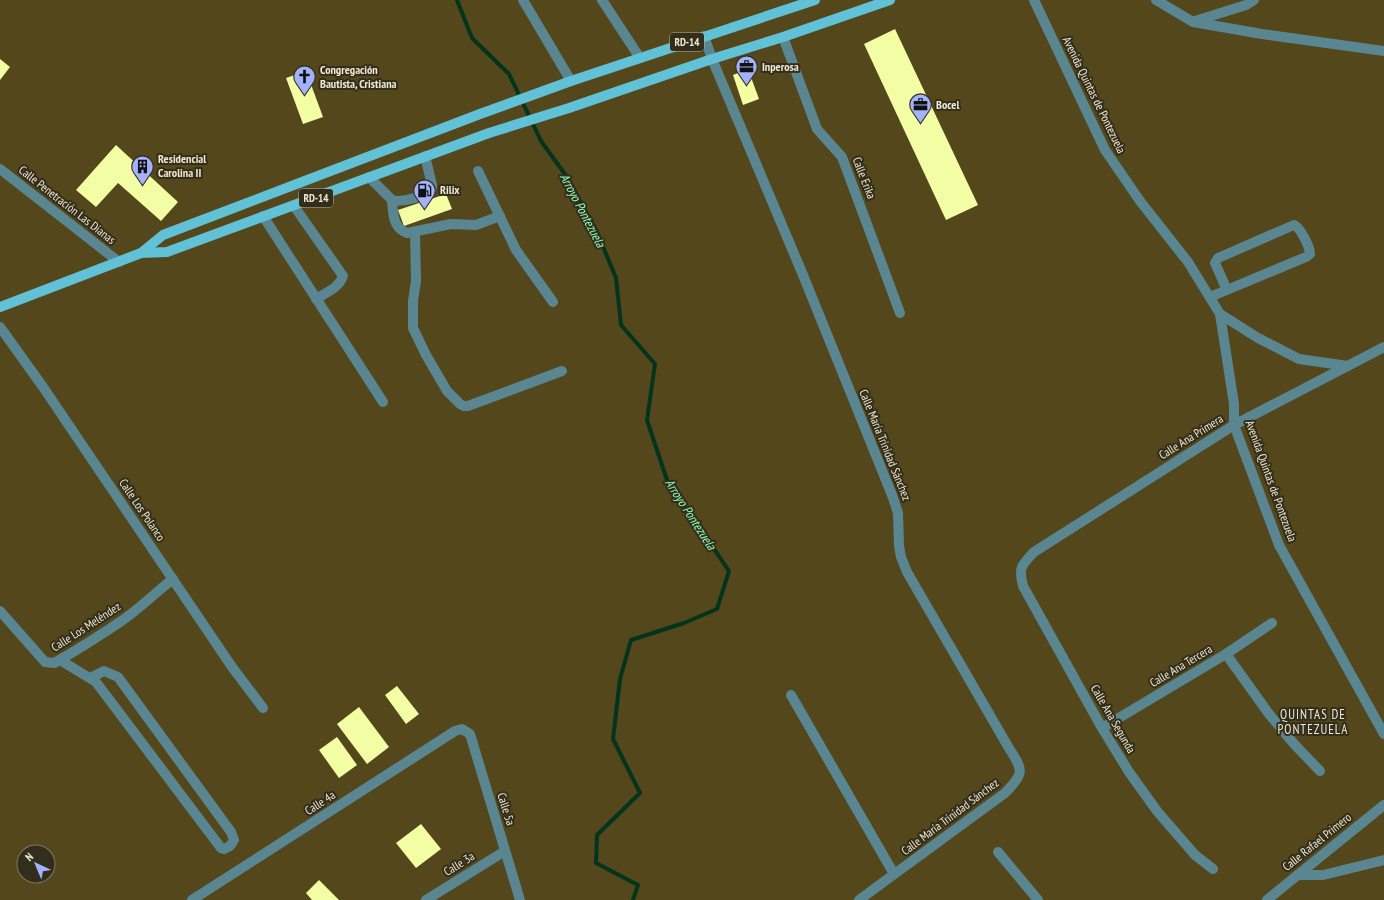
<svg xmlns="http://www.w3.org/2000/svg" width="1384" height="900" font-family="'PT Sans Narrow',sans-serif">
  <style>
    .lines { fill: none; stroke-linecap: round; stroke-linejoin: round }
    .stream { stroke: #04341b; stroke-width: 4 }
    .building { fill: #f3fea4 }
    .minor { stroke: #598690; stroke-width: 10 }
    .major { stroke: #60c1d7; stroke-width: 10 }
    .labels { text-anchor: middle; stroke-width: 4; stroke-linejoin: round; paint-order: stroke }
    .shield { fill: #332d1b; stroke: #b6b09a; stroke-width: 1 }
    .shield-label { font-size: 11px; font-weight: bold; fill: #eee8d0 }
    .poi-label { font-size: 12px; font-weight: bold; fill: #eee8d0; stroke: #332d1b; text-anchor: start }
    .street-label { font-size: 12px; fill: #eee8d0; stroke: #332d1b }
    .water-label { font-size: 13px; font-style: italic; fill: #8dfdb5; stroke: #332d1b }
    .neighbourhood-label { font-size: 13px; letter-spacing: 1px; fill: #eee8d0; stroke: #332d1b }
  </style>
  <rect width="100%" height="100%" fill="#53471b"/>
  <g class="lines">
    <path class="stream" d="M457,0L472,38L509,74L541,141L567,177L597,232L616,278L621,325L655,364L647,420L667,480L729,571L717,609L684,623L631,640L620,679L613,739L640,793L597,835L596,863L638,885L633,900"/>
  </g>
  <g class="building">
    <path d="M895,29L978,205L946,220L864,44Z"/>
    <path d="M0,59L10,67L0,80Z"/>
    <path d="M748,69L759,99L743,105L733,75Z"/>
    <path d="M306,71L323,117L303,124L286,78Z"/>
    <path d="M116,145L178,202L161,221L118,183L96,207L76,190Z"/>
    <path d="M446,194L452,209L404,226L398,210Z"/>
    <path d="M397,686L419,714L406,724L385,695Z"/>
    <path d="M359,707L389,747L367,764L337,724Z"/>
    <path d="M337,737L357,765L339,778L319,750Z"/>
    <path d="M421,824L441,849L416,868L396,843Z"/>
    <path d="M319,880L339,900H312L306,893Z"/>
  </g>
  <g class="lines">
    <g class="minor">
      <path d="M523,0L571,81"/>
      <path d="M602,0L640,58"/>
      <path d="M1034,0L1105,150L1140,201L1188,262L1220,314L1234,404V425L1279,545L1384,734"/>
      <path d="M1156,0L1193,22L1262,34L1384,51"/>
      <path d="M1195,21L1246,5L1254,0"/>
      <path d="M704,36L712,59L803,275L892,495L898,513L899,546L901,557L907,572L1006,743C1021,769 1028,770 1005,793L859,900"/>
      <path d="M783,37L817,129L842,157L900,313"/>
      <path d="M0,169L119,262"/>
      <path d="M478,171L516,250L553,302"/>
      <path d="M369,177L392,200C400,203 423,197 430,191C432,189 432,188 432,185L425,156"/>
      <path d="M392,200C393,214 393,228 407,233L451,224L476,225L500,216"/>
      <path d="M294,206L343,276C339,288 327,292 316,299"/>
      <path d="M263,216L383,402"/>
      <path d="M415,232L416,281L413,301V328L426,355L447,391L460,404L464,406H468L562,371"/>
      <path d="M1210,297L1306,257L1310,254C1310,247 1300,227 1294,225L1218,258L1215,263L1227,290"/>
      <path d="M1220,314L1258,338L1299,359L1348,366"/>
      <path d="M0,327L43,387L232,667L263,708"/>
      <path d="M0,611L45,662L54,663C76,651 99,636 120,622C139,609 155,593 173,579"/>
      <path d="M1226,654L1269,714L1295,745L1320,771"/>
      <path d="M60,660L96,682L221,848L224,849L230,846L234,840L231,832L118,677L104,671L90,678"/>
      <path d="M791,695L894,874"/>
      <path d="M1102,728L1226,654L1272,623"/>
      <path d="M998,852L1038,900"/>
      <path d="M1213,869L1195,855L1157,811L1129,772L1102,728L1023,586C1018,567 1022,565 1034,552L1234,425L1384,347"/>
      <path d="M1298,875H1323L1384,860"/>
      <path d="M192,900L455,731L462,729L470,734L520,900"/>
      <path d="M426,900L505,851"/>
      <path d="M1267,900L1384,805"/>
    </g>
    <g class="major">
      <path d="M141,253L163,235L480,114L571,81L815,0"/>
      <path d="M0,307L141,253L167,252L489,133L569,108L712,59L783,37L890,0"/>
    </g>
  </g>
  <defs>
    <symbol id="office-pin" viewBox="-11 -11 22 30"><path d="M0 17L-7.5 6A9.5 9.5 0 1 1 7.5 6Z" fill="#a2b2fd" stroke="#332d1b"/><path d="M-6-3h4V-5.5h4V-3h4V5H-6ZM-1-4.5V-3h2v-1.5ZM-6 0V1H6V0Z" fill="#111"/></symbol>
    <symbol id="church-pin" viewBox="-11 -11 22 30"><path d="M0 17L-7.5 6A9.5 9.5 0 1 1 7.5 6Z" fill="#a2b2fd" stroke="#332d1b"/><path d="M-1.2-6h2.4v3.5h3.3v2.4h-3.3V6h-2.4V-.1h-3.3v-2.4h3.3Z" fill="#111"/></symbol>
    <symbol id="building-pin" viewBox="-11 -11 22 30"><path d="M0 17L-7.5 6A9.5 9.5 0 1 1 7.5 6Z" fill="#a2b2fd" stroke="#332d1b"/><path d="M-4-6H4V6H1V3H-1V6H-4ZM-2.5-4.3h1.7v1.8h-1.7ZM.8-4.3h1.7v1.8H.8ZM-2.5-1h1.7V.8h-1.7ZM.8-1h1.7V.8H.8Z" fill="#111"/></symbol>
    <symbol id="fuel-pin" viewBox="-11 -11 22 30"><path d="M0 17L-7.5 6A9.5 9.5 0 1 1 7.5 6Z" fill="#a2b2fd" stroke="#332d1b"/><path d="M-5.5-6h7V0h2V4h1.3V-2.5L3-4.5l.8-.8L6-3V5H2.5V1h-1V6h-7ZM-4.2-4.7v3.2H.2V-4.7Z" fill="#111"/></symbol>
  </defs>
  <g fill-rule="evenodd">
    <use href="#office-pin" x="734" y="54" width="25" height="34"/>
    <use href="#church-pin" x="292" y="64" width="25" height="34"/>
    <use href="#office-pin" x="908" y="92" width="25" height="34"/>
    <use href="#building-pin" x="130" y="154" width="25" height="34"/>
    <use href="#fuel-pin" x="412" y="178" width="25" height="34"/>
  </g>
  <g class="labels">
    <g class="shield">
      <rect x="670" y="33" width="34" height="18" rx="3"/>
      <rect x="299" y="189" width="34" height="18" rx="3"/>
    </g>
    <g class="shield-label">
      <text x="687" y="46">RD-14</text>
      <text x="316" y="202">RD-14</text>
    </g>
    <g class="poi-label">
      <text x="762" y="71">Inperosa</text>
      <text x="320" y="74">Congregación<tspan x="320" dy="14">Bautista, Cristiana</tspan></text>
      <text x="936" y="109">Bocel</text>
      <text x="158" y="163">Residencial<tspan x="158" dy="14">Carolina II</tspan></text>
      <text x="440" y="194">Rilix</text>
    </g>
    <g class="street-label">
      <text transform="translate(1094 95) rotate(64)" y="4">Avenida Quintas de Pontezuela</text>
      <text transform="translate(864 178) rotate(69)" y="4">Calle Erika</text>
      <text transform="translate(67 205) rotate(38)" y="4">Calle Penetración Las Dianas</text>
      <text transform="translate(1191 437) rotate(-32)" y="4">Calle Ana Primera</text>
      <text transform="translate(885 445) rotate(68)" y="4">Calle María Trinidad Sánchez</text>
      <text transform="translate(1271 481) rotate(70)" y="4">Avenida Quintas de Pontezuela</text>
      <text transform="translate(142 510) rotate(56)" y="4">Calle Los Polanco</text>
      <text transform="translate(86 627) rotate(-33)" y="4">Calle Los Meléndez</text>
      <text transform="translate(1181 666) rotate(-31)" y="4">Calle Ana Tercera</text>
      <text transform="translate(1113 719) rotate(60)" y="4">Calle Ana Segunda</text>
      <text transform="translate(320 803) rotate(-33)" y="4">Calle 4a</text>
      <text transform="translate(506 809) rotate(73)" y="4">Calle 5a</text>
      <text transform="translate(950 817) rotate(-37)" y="4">Calle María Trinidad Sánchez</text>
      <text transform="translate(1317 842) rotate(-39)" y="4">Calle Rafael Primero</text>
      <text transform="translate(459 864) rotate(-32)" y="4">Calle 3a</text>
    </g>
    <g class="water-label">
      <text transform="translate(583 210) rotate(62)" y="5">Arroyo Pontezuela</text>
      <text transform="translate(691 514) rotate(57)" y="5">Arroyo Pontezuela</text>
    </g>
    <g class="neighbourhood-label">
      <text x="1313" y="719">QUINTAS DE<tspan x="1313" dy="15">PONTEZUELA</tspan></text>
    </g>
  </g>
  <g transform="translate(36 864) rotate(316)"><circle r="19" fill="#332d1b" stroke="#7e7863"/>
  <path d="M0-3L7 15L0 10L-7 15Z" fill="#a2b2fd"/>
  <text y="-6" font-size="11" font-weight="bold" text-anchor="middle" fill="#eee8d0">N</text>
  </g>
</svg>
